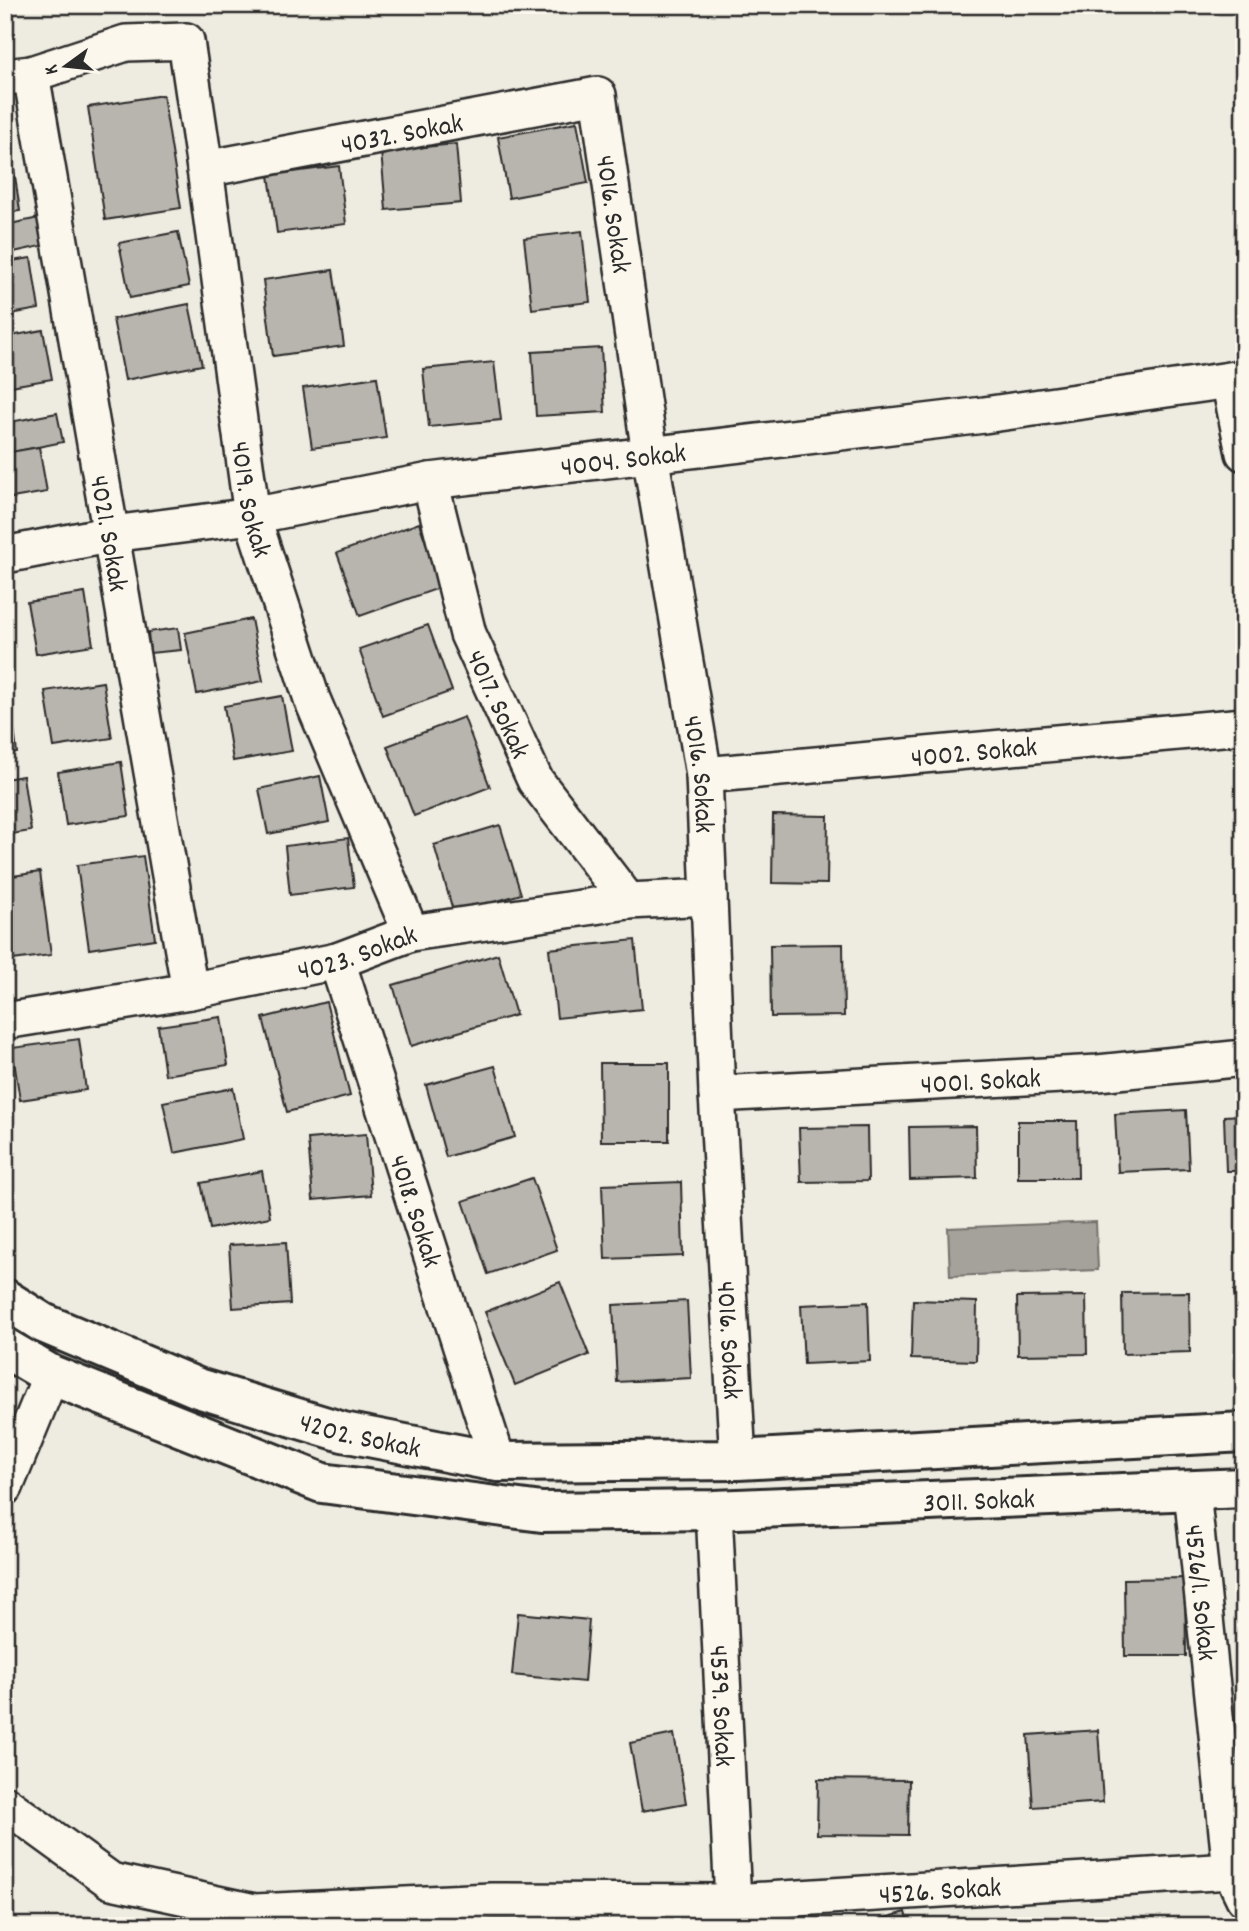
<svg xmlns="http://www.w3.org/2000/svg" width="1249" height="1931" font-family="Dekko,sans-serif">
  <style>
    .water { fill: #a4a29a; stroke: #74726e; stroke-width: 2 }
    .building { fill: #b8b5ae; stroke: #2b2b2b; stroke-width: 2 }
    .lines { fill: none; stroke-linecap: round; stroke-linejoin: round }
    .street-casing { stroke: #2b2b2b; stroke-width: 40 }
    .secondary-casing { stroke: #2b2b2b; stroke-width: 44 }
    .street { stroke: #fbf7ec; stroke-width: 35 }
    .secondary { stroke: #fbf7ec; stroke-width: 38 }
    .labels { text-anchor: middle; stroke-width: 5; stroke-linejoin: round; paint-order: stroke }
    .street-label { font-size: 28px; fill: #2b2b2b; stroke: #fbf7ec }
  </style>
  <rect width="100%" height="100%" fill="#eeebe0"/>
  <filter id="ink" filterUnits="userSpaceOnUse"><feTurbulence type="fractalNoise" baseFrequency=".0143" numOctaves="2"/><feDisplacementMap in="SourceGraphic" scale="14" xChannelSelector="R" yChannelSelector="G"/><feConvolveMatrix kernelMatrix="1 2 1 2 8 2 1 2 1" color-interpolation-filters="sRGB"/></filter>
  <g filter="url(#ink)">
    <path class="water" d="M1096,1222L1098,1270L950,1276L948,1228Z"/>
    <g class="building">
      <path d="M163,95L181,208L105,220L88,107Z"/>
      <path d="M5,120L13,156L5,158Z"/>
      <path d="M577,122L588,183L509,198L498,137Z"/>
      <path d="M456,144L461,203L386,210L381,151Z"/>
      <path d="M339,166L346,224L277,233L269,175Z"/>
      <path d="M14,169L20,211L5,213V170Z"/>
      <path d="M44,217L50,244L5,254V225Z"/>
      <path d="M582,231L590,302L532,309L524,238Z"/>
      <path d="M178,232L189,286L130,298L119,243Z"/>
      <path d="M31,258L39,309L5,315V262Z"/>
      <path d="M333,270L344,346L273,356L263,280Z"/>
      <path d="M189,304L202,365L125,380L113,319Z"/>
      <path d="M43,330L52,379L5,387V337Z"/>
      <path d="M601,348L605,412L536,416L532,352Z"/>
      <path d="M494,362L501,420L429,427L423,369Z"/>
      <path d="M377,377L386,438L312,448L303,388Z"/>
      <path d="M57,413L63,442L8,453L5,441V423Z"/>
      <path d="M39,447L47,492L6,499L5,453Z"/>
      <path d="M419,523L442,587L360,616L337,553Z"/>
      <path d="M85,593L93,645L36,654L27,602Z"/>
      <path d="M251,619L263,681L197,694L185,633Z"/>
      <path d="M428,625L452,691L383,716L359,649Z"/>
      <path d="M178,628L181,650L150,653L148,632Z"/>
      <path d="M103,682L112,738L54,747L45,691Z"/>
      <path d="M282,696L292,751L233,761L224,706Z"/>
      <path d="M11,704L17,753L5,755V705Z"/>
      <path d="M464,717L490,787L414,816L387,746Z"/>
      <path d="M121,762L129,816L66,825L58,772Z"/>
      <path d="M23,776L31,831L5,835V779Z"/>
      <path d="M320,776L329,822L268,834L259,789Z"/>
      <path d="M773,815L828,816L827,884L772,883Z"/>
      <path d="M500,825L521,894L454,914L434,845Z"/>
      <path d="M348,838L354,887L290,895L285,846Z"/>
      <path d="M143,856L155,939L89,949L77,865Z"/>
      <path d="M40,872L51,955L5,961V877Z"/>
      <path d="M635,940L642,1009L557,1018L549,949Z"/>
      <path d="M843,944L844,1016L771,1017L770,945Z"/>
      <path d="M498,954L516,1015L411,1046L393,985Z"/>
      <path d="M326,1002L350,1096L287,1112L263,1018Z"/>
      <path d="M221,1017L228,1065L165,1075L158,1026Z"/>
      <path d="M79,1039L86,1090L20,1100L12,1048Z"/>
      <path d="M600,1063H669V1141H601Z"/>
      <path d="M495,1066L515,1137L446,1157L426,1085Z"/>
      <path d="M233,1088L243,1139L174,1153L163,1102Z"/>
      <path d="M1186,1110L1189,1169L1118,1172L1115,1114Z"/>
      <path d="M1244,1115V1171H1226L1224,1116Z"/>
      <path d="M1018,1121H1077L1078,1178H1018Z"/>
      <path d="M976,1126L977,1178L910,1180L909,1127Z"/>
      <path d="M867,1127L868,1181L801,1182L799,1128Z"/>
      <path d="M366,1134L371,1195L313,1200L308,1139Z"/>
      <path d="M262,1171L270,1217L210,1229L201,1183Z"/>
      <path d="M532,1178L557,1250L488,1274L463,1201Z"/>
      <path d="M681,1182L683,1256L605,1259L602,1185Z"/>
      <path d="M286,1242L290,1304L233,1308L229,1245Z"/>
      <path d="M560,1282L589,1355L515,1385L485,1312Z"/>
      <path d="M1244,1290V1347H1240L1234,1291Z"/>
      <path d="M1189,1292L1190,1352L1123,1354L1122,1293Z"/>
      <path d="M1086,1296L1087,1354L1018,1355L1017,1297Z"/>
      <path d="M913,1300L977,1302L976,1361L911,1359Z"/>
      <path d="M687,1301L691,1378L617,1382L613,1305Z"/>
      <path d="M868,1302L870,1361L804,1364L801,1305Z"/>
      <path d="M1185,1578L1186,1656H1125L1124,1579Z"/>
      <path d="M518,1613L589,1620L584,1682L512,1675Z"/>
      <path d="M1098,1730L1103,1802L1033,1807L1028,1735Z"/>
      <path d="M674,1734L686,1803L642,1811L630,1743Z"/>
      <path d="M818,1779L909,1780L908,1835L817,1834Z"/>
      <path d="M906,1912L910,1926H857Z"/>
    </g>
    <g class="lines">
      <defs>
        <g id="street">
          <path id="s1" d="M31,74L190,991"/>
          <path id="s2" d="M5,77L31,74L126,43L186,41L205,169L252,516L312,699L411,933"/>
          <path id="s3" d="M205,169L598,95L650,454L704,775L717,1094L738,1460"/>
          <path d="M1229,380L1244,453"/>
          <path id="s4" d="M430,481L468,634L535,780L628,901"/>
          <path id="s5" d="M5,555L112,534L252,516L430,481L984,415L1244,378"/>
          <path id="s6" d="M704,775L1244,726"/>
          <path id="s7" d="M337,961L498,1462"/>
          <path id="s8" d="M5,1021L190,991L337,961L411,933L628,901L709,897"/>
          <path id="s9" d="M717,1094L1098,1073L1244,1058"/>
          <path d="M5,1487L51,1375"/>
          <path id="s10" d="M1192,1491L1231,1871L1244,1898"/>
          <path id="s11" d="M714,1510L733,1902L736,1926"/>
          <path id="s12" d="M5,1804L111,1881L255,1912L491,1901L733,1902L1231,1871"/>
        </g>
        <g id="secondary">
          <path id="s13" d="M5,1299L43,1323L198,1388L343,1432L498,1462L738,1460L1244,1432"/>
          <path id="s14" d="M5,1348L51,1375L322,1483L542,1512L714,1510L1244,1488"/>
        </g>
      </defs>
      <use href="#street" class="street-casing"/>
      <use href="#secondary" class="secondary-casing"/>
      <use href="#street" class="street"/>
      <use href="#secondary" class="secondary"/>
    </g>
  </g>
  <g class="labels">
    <g class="street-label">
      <text dy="10" stroke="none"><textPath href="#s3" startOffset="200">4032. Sokak</textPath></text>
      <text dy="10" stroke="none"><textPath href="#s3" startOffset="520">4016. Sokak</textPath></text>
      <text dy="10" stroke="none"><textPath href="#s5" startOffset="626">4004. Sokak</textPath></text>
      <text dy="10" stroke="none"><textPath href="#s2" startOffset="649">4019. Sokak</textPath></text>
      <text dy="10" stroke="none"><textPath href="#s1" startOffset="466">4021. Sokak</textPath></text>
      <text dy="10" stroke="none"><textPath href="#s4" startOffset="234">4017. Sokak</textPath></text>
      <text dy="10" stroke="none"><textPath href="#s6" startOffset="271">4002. Sokak</textPath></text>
      <text dy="10" stroke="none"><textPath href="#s3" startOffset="1087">4016. Sokak</textPath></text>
      <text dy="10" stroke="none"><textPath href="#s8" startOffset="359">4023. Sokak</textPath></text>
      <text dy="10" stroke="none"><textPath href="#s9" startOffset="264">4001. Sokak</textPath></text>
      <text dy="10" stroke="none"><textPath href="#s7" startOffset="262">4018. Sokak</textPath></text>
      <text dy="10" stroke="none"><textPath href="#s3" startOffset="1654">4016. Sokak</textPath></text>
      <text dy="10" stroke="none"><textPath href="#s13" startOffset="382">4202. Sokak</textPath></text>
      <text dy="10" stroke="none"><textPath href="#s14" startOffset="1004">3011. Sokak</textPath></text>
      <text dy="10" stroke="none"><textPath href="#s10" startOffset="102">4526/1. Sokak</textPath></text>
      <text dy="10" stroke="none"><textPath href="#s11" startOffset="196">4539. Sokak</textPath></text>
      <text dy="10" stroke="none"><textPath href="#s12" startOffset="964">4526. Sokak</textPath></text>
    </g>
  </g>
  <rect width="1249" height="1931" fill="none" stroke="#fbf7ec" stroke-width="28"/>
  <rect x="14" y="14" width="1221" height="1903" fill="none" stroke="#2b2b2b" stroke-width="2.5" filter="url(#ink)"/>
  <g transform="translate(66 66) rotate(255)" stroke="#fbf7ec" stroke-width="5" paint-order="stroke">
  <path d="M0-5L12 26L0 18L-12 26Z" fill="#2b2b2b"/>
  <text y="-10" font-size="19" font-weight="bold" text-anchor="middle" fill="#2b2b2b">K</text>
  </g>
</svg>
